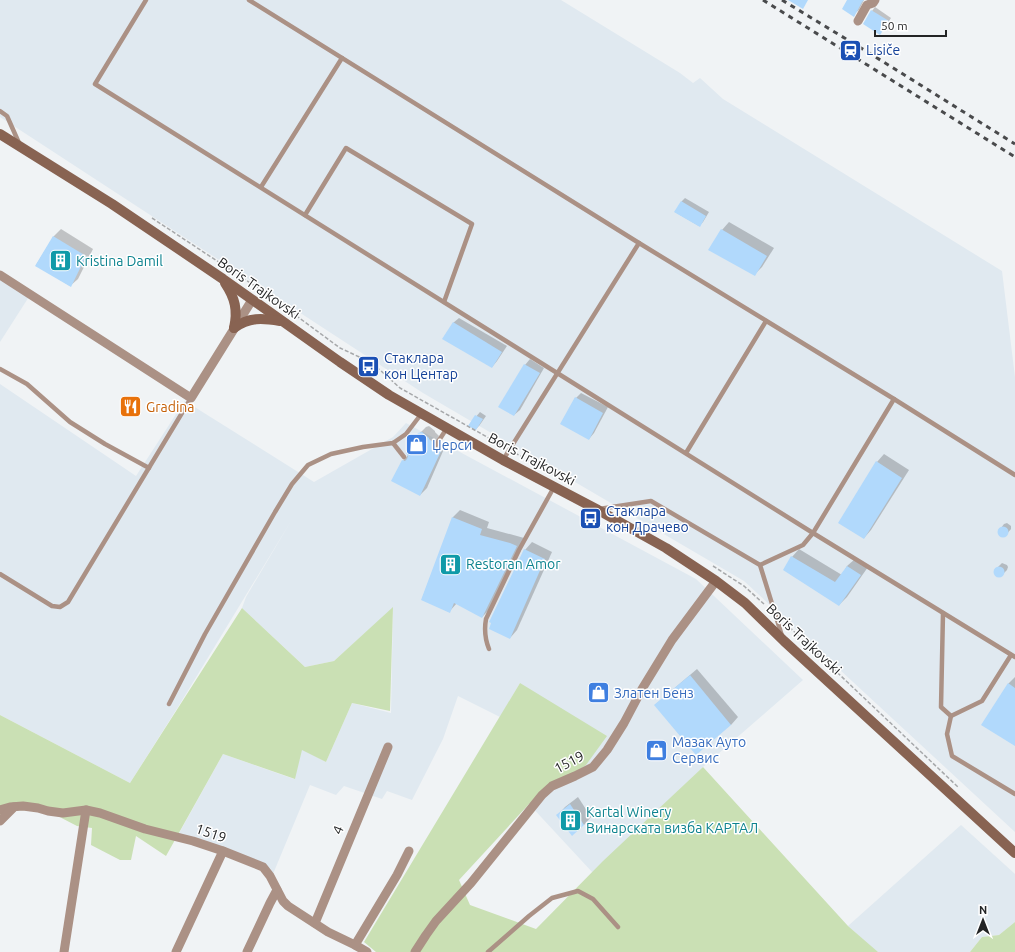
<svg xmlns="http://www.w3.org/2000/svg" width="1015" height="952" font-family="Ubuntu,sans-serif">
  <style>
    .built { fill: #e0e9f0 }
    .green { fill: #cae0b4 }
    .shadow { fill: #0003 }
    .building { fill: #b1d9fc }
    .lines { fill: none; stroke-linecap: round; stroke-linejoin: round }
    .path { stroke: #a6a8aa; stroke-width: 1.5; stroke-dasharray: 4 2; stroke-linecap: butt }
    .service { stroke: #ab9185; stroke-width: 4.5 }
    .minor { stroke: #ab9185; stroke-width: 9 }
    .secondary { stroke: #886352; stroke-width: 10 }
    .rail { stroke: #494a4c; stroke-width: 3; stroke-dasharray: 5 5; stroke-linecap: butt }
    .labels { text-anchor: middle; stroke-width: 3; stroke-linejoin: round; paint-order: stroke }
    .transit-label { font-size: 14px; fill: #164399; stroke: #fff; text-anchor: start }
    .culture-label { font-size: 14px; fill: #0d838f; stroke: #fff; text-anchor: start }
    .street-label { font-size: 14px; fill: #232425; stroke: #fff }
    .food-label { font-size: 14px; fill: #c56008; stroke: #fff; text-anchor: start }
    .shop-label { font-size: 14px; fill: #366cbe; stroke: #fff; text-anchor: start }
  </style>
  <rect width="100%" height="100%" fill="#f0f3f5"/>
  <g class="built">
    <path d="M0,0H561L680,73L693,83L700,78L723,99L1002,271L1015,377V832L744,581L423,393L0,117Z"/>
    <path d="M0,272L32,292L0,342Z"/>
    <path d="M0,384L136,476L191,391L185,401L314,482L393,437L406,423L696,579L803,680L703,767L593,873L529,804L520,683L500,717L458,696L443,739L412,800L387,791L382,799L344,786L336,795L310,785L273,874L177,837L223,754L294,779L302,749L326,762L352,703L391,713L393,608L334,661L305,667L242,608L246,597L291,521L178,707L130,783L0,715Z"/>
    <path d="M961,825L1015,874V922L999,935L982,937L970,952H877L848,926Z"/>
  </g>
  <g class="green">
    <path d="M393,607L390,711L352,703L326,762L302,750L295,779L223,754L166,856L136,836L131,860H120L91,845L92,828L77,826L48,811L17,810L0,820V715L130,783L242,608L305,667L334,661Z"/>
    <path d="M520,683L607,736L586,765L529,804L459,880L470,905L536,929L603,861L703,767L848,926L878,952H376L364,942Z"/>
    <path d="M1015,922V952H970L982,937L999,935Z"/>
  </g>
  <g class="shadow">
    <path d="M848,0H864L859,10L853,15Z"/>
    <path d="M875,7L891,18L883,30L880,33L872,11Z"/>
    <path d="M685,198L709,212L703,222L699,226L675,212L682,201Z"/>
    <path d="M729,222L774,248L762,267L755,274L722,230Z"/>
    <path d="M61,229L93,249L78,279L70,286L36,265L54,236Z"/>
    <path d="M459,318L507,346L497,361L492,367L453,323Z"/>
    <path d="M530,359L544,368L520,410L514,415L525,365Z"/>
    <path d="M581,393L608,407L594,433L589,439L576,398Z"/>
    <path d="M480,412L486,416L479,426L476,429L469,425Z"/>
    <path d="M429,426L435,431V432L439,436L438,438L440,442L444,443L446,441L447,442L427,488L420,495L403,461L408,455L417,436L426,427Z"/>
    <path d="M884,454L909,470L871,530L864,538L840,523L877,462Z"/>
    <path d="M460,510L489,522L487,528L517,536L524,538L489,610L482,617L457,603L449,612L422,599L453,517Z"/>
    <path d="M1007,523L1011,526V529L1006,535L1001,536L999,534L998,532L1004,524Z"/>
    <path d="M532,542L552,552L517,630L510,638L525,550Z"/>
    <path d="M799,549L842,575L847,566L855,559L868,567L847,597L839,605L792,557Z"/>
    <path d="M1002,563L1007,565L1008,567L1007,570L1000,577L996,575L995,572L996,569Z"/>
    <path d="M697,669L738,717L731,725L655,705L663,698Z"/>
    <path d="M1015,677V745L1008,684Z"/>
    <path d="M578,797L591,817L584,825L558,815L565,807Z"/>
  </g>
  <g class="building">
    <path d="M788,0H808L803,9Z"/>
    <path d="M847,0H864L862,2L854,17L842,9Z"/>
    <path d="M871,10L889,21L880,35L863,24Z"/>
    <path d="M681,201L706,216L700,227L674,212Z"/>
    <path d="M721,229L767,256L755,276L708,250Z"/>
    <path d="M53,236L86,256L71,287L35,266Z"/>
    <path d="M453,322L502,352L492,368L442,339Z"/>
    <path d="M524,364L540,373L514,416L498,407Z"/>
    <path d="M575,397L603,413L589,440L560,424Z"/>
    <path d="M475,415L483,419L476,430L468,426Z"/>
    <path d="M422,432L429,438V439L433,442L432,445L434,448L436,449L439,447L442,449L420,496L391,481L402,460L405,461L407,459L408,456L406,453L416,436L418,433Z"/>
    <path d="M876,461L902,478L864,539L838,523Z"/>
    <path d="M452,517L482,529L480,535L510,543L517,546L482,618L454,603L450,613L421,600Z"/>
    <circle cx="1003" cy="532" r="5.5"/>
    <path d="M524,549L545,559L510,639L489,629L491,623L489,622L490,620Z"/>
    <path d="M791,556L835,582L847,566L861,575L839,606L783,570Z"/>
    <circle cx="999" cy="572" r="5.5"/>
    <path d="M690,675L731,725L696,755L654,705Z"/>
    <path d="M1008,683L1015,688V746L981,725Z"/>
    <path d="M570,804L584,825L572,836L556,815Z"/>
  </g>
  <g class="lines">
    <g class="path">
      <path d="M152,218L264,292L340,348L368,361L380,370L400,388L503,446"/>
      <path d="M515,453L563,479"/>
      <path d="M713,566L744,586L764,604"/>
      <path d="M785,623L958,787"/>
    </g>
    <g class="service">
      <path d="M146,0L95,84L813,533L1015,657"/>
      <path d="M249,0L639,243"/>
      <path d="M0,111L7,116L19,143"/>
      <path d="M261,187L342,58"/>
      <path d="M305,215L346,148L472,224L444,302"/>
      <path d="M0,369L27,384L70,422L105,444L149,468"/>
      <path d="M393,443L404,457"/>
      <path d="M436,445L447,428"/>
      <path d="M686,453L766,321"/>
      <path d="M503,460L639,243L894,399L1015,475"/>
      <path d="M599,509L651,501L760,565L782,636"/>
      <path d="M760,565L803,545L813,533L894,399"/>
      <path d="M0,574L52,606L60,607L68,602L191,398"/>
      <path d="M943,613L941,707L951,716L982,701L1011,655"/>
      <path d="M489,649C485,639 484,630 486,619L519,550L554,487"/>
      <path d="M169,704L205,634L275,512L292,484L308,465L331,454L363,447L393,443L406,434L422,413"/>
      <path d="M951,716L947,734L952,756L1015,794"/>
      <path d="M488,952L529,916L552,898L578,891L593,899L618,927"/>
    </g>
    <g class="minor">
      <path d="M858,21L867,5L873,3L875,0"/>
      <path d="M0,275L191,398L252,300"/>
      <path d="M0,810L10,807L23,806L38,808L48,811L63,813L86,810L100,813L145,829L193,841L223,851L263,867L270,876L283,901L288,906L328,932L355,945L367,952"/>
      <path d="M0,821L14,807"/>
      <path d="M315,923L388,747"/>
      <path d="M355,945L397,875L409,851"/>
      <path d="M64,952L86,810"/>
      <path d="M176,952L223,851"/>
      <path d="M247,952L270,903L277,890"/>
      <path d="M415,952L426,935L436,921L471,883L542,795L552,786L575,776L593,767L607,750L624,723L642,689L672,640L716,581"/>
    </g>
    <g class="secondary">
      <path d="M0,134L112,204L223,279L340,362L389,395L503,460L598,510L666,548L716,581L745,603L784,641L1015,853"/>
      <path d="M225,283C235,298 238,310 234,328"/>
      <path d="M234,328C249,317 262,318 280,321"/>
    </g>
    <g class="rail">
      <path d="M763,0L1015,157"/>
      <path d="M782,0L874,56L1015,144"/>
    </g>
  </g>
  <defs>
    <symbol id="station-square" viewBox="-11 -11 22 22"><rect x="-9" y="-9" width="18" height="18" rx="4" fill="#1a4fb4" stroke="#fff"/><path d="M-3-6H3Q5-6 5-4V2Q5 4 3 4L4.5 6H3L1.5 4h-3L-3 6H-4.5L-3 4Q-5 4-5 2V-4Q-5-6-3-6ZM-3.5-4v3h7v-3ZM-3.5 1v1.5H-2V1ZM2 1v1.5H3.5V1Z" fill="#fff"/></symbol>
    <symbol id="building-square" viewBox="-11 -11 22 22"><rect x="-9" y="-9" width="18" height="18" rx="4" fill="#0f9aa8" stroke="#fff"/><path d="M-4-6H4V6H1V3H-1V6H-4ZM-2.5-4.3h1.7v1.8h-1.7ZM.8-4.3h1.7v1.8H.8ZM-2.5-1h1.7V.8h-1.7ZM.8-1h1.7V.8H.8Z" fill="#fff"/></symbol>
    <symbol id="bus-square" viewBox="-11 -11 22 22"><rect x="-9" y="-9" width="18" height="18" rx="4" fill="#1a4fb4" stroke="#fff"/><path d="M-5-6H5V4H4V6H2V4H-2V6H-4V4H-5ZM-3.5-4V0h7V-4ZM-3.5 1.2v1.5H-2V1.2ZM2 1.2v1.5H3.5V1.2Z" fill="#fff"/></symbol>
    <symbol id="restaurant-square" viewBox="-11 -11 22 22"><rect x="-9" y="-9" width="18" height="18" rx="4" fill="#e8710a" stroke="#fff"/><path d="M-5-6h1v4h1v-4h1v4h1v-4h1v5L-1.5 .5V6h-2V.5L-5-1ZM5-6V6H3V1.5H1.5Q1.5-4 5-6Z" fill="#fff"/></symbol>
    <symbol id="shop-square" viewBox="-11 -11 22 22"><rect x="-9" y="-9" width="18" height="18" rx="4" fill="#3f7fe0" stroke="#fff"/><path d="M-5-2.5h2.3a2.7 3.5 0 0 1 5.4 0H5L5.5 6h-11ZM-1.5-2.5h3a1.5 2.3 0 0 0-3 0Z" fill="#fff"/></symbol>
  </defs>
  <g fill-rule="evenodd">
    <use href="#station-square" x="838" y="38" width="25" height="25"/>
    <use href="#building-square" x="48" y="248" width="25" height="25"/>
    <use href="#bus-square" x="356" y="354" width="25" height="25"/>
    <use href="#restaurant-square" x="118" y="394" width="25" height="25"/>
    <use href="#shop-square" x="404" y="432" width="25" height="25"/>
    <use href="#bus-square" x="578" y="506" width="25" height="25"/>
    <use href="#building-square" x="438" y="552" width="25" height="25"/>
    <use href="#shop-square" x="586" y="680" width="25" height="25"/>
    <use href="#shop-square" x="644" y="738" width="25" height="25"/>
    <use href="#building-square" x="558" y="808" width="25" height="25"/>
  </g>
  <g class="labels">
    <g class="transit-label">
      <text x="866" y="55">Lisiče</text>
      <text x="384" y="363">Стаклара<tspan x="384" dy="16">кон Центар</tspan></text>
      <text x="606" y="516">Стаклара<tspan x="606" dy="16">кон Драчево</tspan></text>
    </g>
    <g class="culture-label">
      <text x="76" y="266">Kristina Damil</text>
      <text x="466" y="569">Restoran Amor</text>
      <text x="586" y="817">Kartal Winery<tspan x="586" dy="16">Винарската визба КАРТАЛ</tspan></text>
    </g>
    <g class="street-label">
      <text transform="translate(259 288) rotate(35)" y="5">Boris Trajkovski</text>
      <text transform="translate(532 459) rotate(28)" y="5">Boris Trajkovski</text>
      <text transform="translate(804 639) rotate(43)" y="5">Boris Trajkovski</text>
      <text transform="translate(569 762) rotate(-28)" y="5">1519</text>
      <text transform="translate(338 830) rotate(-67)" y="5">4</text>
      <text transform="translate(211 833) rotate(19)" y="5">1519</text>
    </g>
    <g class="food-label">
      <text x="146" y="412">Gradina</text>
    </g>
    <g class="shop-label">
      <text x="432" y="450">Џерси</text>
      <text x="614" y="698">Златен Бенз</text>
      <text x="672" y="747">Мазак Ауто<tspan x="672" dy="16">Сервис</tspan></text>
    </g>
  </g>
  <g transform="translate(983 920)" stroke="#ffffff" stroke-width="3" paint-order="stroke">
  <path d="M0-3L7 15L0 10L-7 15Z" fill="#232425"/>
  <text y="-6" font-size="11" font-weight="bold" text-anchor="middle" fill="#232425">N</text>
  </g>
  <path d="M875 30v6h71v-6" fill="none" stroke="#232425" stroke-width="2"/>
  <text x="881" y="30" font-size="12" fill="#232425" stroke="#ffffff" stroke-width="3" paint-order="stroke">50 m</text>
</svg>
